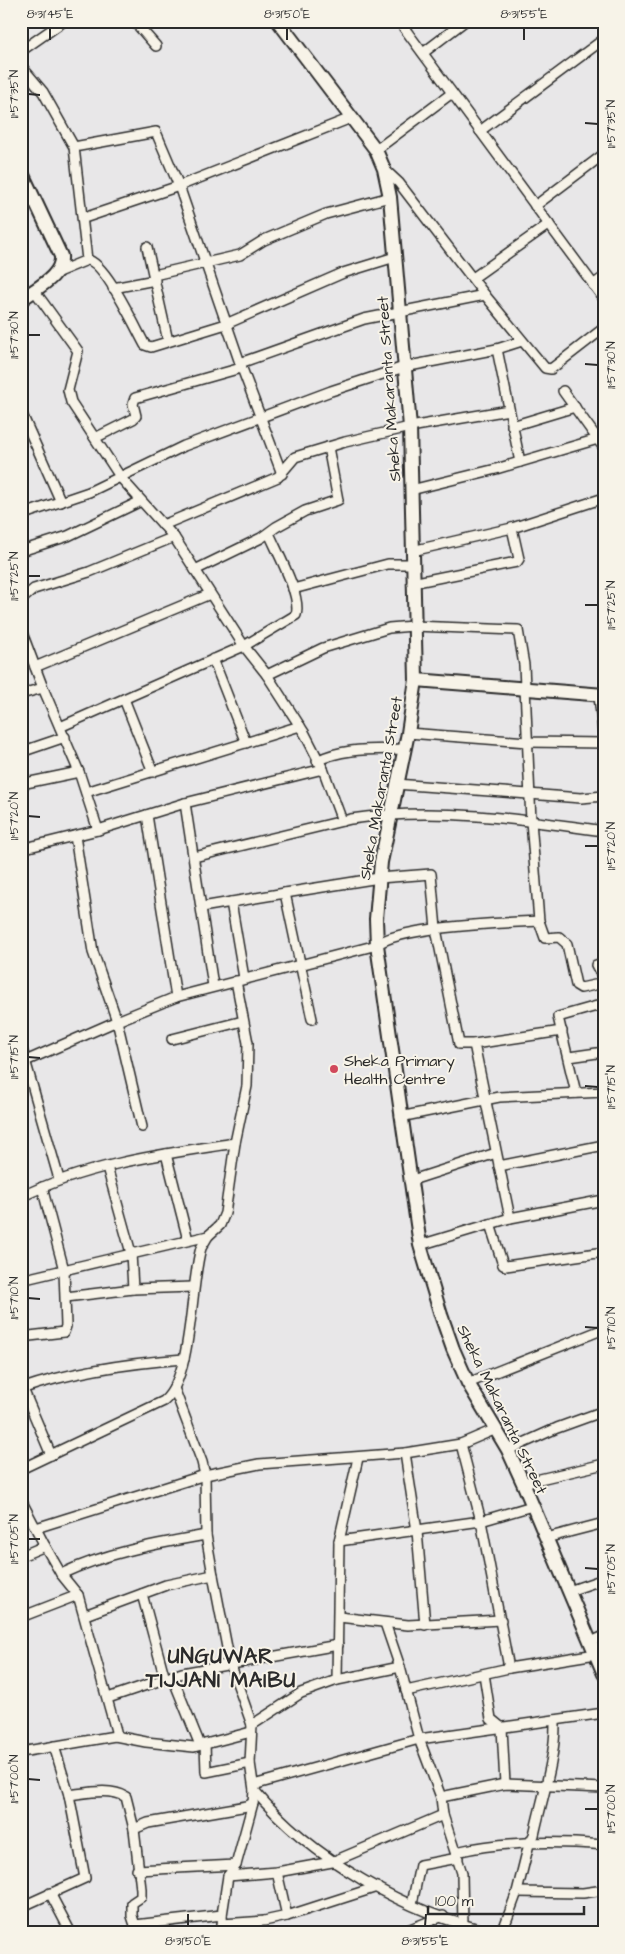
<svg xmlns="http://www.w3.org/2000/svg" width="625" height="1954" font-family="'Architects Daughter',sans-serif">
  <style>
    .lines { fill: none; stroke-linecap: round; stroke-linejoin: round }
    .street-casing { stroke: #2b2b2b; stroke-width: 12 }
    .secondary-casing { stroke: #2b2b2b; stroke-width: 16 }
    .street { stroke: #f7f3e8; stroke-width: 9 }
    .secondary { stroke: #f7f3e8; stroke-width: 12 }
    .ticks { fill: none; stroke: #2b2b2b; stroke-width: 2 }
    .poi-dot { fill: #d1495b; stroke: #f7f3e8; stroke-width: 2 }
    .labels { text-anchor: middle; stroke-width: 4; stroke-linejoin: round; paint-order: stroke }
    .street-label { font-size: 16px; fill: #2b2b2b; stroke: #f7f3e8 }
    .poi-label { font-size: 16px; fill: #2b2b2b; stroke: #f7f3e8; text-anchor: start }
    .district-label { font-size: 21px; font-weight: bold; letter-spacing: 1px; fill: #2b2b2b; stroke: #f7f3e8 }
    .neatline { fill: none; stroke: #2b2b2b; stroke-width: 2 }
    .ticks-label { font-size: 12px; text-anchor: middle; fill: #2b2b2b }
  </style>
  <rect width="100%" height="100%" fill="#e8e7e8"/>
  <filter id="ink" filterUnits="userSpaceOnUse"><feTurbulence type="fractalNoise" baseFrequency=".02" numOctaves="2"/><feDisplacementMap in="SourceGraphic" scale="10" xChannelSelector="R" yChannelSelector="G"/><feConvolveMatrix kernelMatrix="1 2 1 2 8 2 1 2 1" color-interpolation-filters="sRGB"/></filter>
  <g filter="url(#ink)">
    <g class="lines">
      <defs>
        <g id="street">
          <path d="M134,21L156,46"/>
          <path d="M399,21L604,299"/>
          <path d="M21,51L64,21"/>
          <path d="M423,53L465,21"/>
          <path d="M21,66L43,92L74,147L87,260"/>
          <path d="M480,131L604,39"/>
          <path d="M74,147L156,132L179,186L240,363L282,474"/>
          <path d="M376,150L452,93"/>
          <path d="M384,169L399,183L485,295L545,368L551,369L604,328"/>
          <path d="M535,206L604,154"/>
          <path d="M21,208L34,199"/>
          <path d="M84,218L179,186L351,118"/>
          <path d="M147,247L168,341"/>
          <path d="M58,272L87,260C105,261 136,329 145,345L151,347L226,324L343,273L395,257"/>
          <path d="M154,275L240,255L264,240L326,214L390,197"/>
          <path d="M473,278L549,224"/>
          <path d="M593,285L604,277"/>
          <path d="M113,288L155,280"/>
          <path d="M34,290L78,351L68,390L71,402L121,478L174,537L244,646L267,675L305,734L323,769L342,821"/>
          <path d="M497,349L520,462"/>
          <path d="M240,363L364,319L485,295"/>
          <path d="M563,391L604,448"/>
          <path d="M21,412L61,502"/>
          <path d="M512,426L575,407"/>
          <path d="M95,438L133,419L136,416L133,404L135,398L241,368"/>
          <path d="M411,490L496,469L598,439"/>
          <path d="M21,515L89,492L184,446L331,391L404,367L497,349L522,341"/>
          <path d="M163,525L278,477L295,457L345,442L410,427L509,410"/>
          <path d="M21,551L68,536L141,501"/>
          <path d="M412,551L512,528L604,498"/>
          <path d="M195,570L261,538L276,527L305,511L338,500L328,447"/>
          <path d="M412,583L517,562L519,559L512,528"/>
          <path d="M293,589L388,564H412"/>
          <path d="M21,600L34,589L89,572L174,537"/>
          <path d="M21,630L43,688L79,772L98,830"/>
          <path d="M213,659L246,743"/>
          <path d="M35,667L210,594"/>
          <path d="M267,675L323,648L389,628L413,626L518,630L524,665L531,821L539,921L545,938L559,937L567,944L576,985L581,988L604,983"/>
          <path d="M21,694L43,688"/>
          <path d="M599,696L604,742"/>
          <path d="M124,699L153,772"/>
          <path d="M60,727L244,646L296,615C302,596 277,552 269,533"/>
          <path d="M408,733L527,742L604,743"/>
          <path d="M21,752L65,737"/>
          <path d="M317,761C343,747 376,750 404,749"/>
          <path d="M21,784L79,772"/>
          <path d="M396,784L581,798L604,796"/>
          <path d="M86,792L300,726"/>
          <path d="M185,803L213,986"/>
          <path d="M147,815L176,997"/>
          <path d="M75,836L93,952L117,1021L176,997L377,945C399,926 507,923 539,921"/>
          <path d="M21,849L98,830L185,803L323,769"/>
          <path d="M194,857L351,819C435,807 520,819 604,831"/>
          <path d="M285,893L379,878L431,874L436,929L459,1044H474"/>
          <path d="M231,902L244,978"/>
          <path d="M202,907L285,893L312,1019"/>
          <path d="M596,965L604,980"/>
          <path d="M172,1039L243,1021"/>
          <path d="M21,1046L59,1179"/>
          <path d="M569,1057L604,1052"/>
          <path d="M21,1063L117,1021L142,1127"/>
          <path d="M576,1093L558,1017L604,1004"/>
          <path d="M400,1117L499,1097L604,1092"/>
          <path d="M166,1154L188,1240"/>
          <path d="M499,1166L604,1145"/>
          <path d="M107,1167L131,1253L133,1289"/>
          <path d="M409,1181L496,1153"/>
          <path d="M21,1197C87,1164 163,1154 235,1143"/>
          <path d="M510,1218L474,1044L562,1031"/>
          <path d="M490,1224L503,1265L506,1266L604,1252"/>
          <path d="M420,1245L510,1218L604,1200"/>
          <path d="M21,1280L208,1236"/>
          <path d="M66,1297L133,1289L193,1287"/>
          <path d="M21,1337L64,1332L66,1326L64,1270L42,1187"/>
          <path d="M468,1383L604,1329"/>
          <path d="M174,1388L202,1462L205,1475L206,1535L213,1575L230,1663L252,1725"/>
          <path d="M21,1389C73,1371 129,1363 184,1359"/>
          <path d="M23,1389L51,1455"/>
          <path d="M461,1444L481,1521L509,1668"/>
          <path d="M508,1450L557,1428L604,1411"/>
          <path d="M405,1453L417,1531L425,1625"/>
          <path d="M21,1469L164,1401C193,1376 190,1286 201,1248L208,1236L220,1225L225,1213L235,1143L247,1086L248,1043L236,981"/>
          <path d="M523,1483L604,1464"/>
          <path d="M21,1500L45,1546L61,1574L78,1595L116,1731L115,1736L21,1752"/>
          <path d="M36,1528L205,1475L259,1464L405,1453L461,1444L496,1429"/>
          <path d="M546,1538L604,1523"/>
          <path d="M339,1541L481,1521L532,1506"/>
          <path d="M21,1556L45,1546"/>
          <path d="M61,1574C108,1552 156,1544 206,1535"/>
          <path d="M569,1591L604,1579"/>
          <path d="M142,1594L165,1679"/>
          <path d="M85,1615L166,1585L213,1575"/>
          <path d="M21,1617L78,1595"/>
          <path d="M339,1617L408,1625L501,1620"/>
          <path d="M385,1623L400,1667L419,1739L441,1797L443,1815L462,1873L463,1926"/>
          <path d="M591,1642L604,1636"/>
          <path d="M484,1674L491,1719L502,1728L505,1784"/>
          <path d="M172,1676L200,1745"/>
          <path d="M337,1680L339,1541L358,1458"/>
          <path d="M406,1691L509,1668L596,1654"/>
          <path d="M108,1698L182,1673L338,1645"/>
          <path d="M115,1736L146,1742L194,1747L251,1732"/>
          <path d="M205,1744L206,1772L250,1763"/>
          <path d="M69,1795C86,1793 111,1787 126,1797L134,1829L141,1889V1897L132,1903V1916L135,1925L222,1915"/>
          <path d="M441,1797L505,1784L604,1788"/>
          <path d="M134,1829L148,1823L247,1806L253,1803"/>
          <path d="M456,1852C503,1841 556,1841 604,1845"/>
          <path d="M137,1870L236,1865"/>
          <path d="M277,1872L287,1916"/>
          <path d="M228,1876L277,1872L332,1862L443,1815"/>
          <path d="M517,1892L583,1893L604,1890"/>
          <path d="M50,1893L71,1933"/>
          <path d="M412,1904L420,1865L458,1858"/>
          <path d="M21,1907L85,1878L69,1795L54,1746"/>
          <path d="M222,1924L264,1921L287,1916L377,1887"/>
          <path d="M223,1933L222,1915L228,1876L236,1865L253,1803L254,1790L250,1763L252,1725L301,1693L337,1680L400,1667"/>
          <path d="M400,1933L443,1916"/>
          <path d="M495,1933C408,1914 311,1859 254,1790L257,1784L419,1739L604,1713"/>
          <path d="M502,1933L517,1892L529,1844L534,1835C542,1798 556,1757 555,1720"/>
        </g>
        <g id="secondary">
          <path d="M278,21L376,150L384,169L390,197L410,427L416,680L408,733L381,862L376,919L377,945L420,1245L441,1315L453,1349L468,1383L508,1450L523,1483L604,1674"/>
          <path d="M21,171L61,256C63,276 36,288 21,300"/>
          <path d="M416,680L604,695"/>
        </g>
      </defs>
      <use href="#street" class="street-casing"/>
      <use href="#secondary" class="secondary-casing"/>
      <use href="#street" class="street"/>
      <use href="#secondary" class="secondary"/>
    </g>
  </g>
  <path class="ticks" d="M50,40V28M287,40V28M524,40V28M28,94L40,95M585,123L598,124M28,335H40M585,364L598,365M28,576H40M585,605H598M28,816L40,817M585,846H598M28,1057L40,1058M585,1086L598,1087M28,1298L40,1299M585,1327L598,1328M28,1539H40M585,1568L598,1569M28,1779L40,1780M585,1809H598M188,1926V1914M425,1926L426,1914"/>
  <circle class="poi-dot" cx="334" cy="1069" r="5"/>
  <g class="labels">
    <g class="street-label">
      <text transform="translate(388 389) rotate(-94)" y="6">Sheka Makaranta Street</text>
      <text transform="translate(380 788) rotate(-80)" y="6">Sheka Makaranta Street</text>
      <text transform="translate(503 1409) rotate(64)" y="6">Sheka Makaranta Street</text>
    </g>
    <g class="poi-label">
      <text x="344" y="1066">Sheka Primary<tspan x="344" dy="18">Health Centre</tspan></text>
    </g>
    <g class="district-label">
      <text x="221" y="1663">UNGUWAR<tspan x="221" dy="24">TIJJANI MAIBU</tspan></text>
    </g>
  </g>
  <rect width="625" height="1954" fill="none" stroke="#f7f3e8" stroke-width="55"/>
  <path d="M428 1906v8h156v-8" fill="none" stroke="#2b2b2b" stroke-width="2.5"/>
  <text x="435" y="1906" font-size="15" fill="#2b2b2b" stroke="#f7f3e8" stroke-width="4" paint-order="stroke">100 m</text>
  <rect x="28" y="28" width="570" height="1898" class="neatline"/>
  <g class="ticks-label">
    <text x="50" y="18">8°31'45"E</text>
    <text x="287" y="18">8°31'50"E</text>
    <text x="524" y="18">8°31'55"E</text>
    <text transform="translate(14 94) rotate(-90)" y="4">11°57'35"N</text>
    <text transform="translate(611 124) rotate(-90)" y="4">11°57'35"N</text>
    <text transform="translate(14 335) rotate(-90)" y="4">11°57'30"N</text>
    <text transform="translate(611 365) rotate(-90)" y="4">11°57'30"N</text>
    <text transform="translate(14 576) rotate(-90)" y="4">11°57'25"N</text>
    <text transform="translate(611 605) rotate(-90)" y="4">11°57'25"N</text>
    <text transform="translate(14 816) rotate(-90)" y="4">11°57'20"N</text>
    <text transform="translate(611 846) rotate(-90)" y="4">11°57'20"N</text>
    <text transform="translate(14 1057) rotate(-90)" y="4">11°57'15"N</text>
    <text transform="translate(611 1087) rotate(-90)" y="4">11°57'15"N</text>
    <text transform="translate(14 1298) rotate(-90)" y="4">11°57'10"N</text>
    <text transform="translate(611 1328) rotate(-90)" y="4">11°57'10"N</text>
    <text transform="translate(14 1539) rotate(-90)" y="4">11°57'05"N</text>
    <text transform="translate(611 1569) rotate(-90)" y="4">11°57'05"N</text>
    <text transform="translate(14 1779) rotate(-90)" y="4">11°57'00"N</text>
    <text transform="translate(611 1809) rotate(-90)" y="4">11°57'00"N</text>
    <text x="188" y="1945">8°31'50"E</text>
    <text x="425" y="1945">8°31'55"E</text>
  </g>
</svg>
